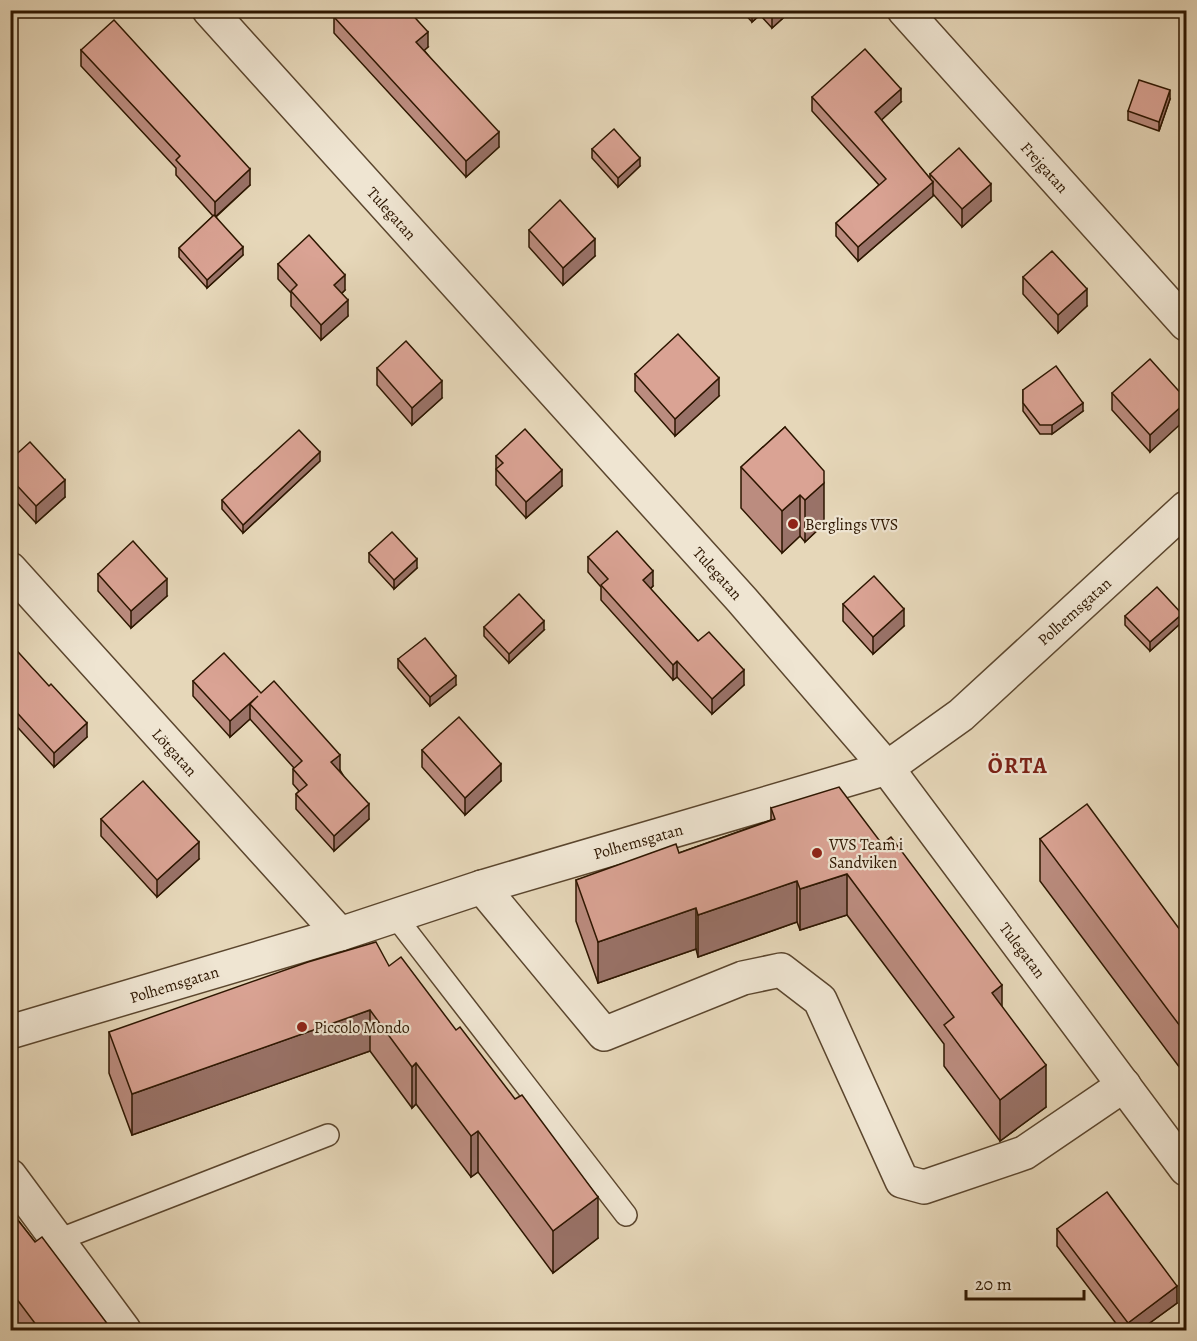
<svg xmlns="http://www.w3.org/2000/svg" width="1197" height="1341" font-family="Alegreya,serif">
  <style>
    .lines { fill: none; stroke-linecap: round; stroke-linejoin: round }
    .service-casing { stroke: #5b462e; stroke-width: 24 }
    .minor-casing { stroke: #5b462e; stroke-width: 36 }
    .service { stroke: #efe5d2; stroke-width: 21 }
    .minor { stroke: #efe5d2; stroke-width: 33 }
    .wall { fill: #bb8c7f; stroke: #2d1600; stroke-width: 1.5 }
    .shaded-wall { fill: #997268; stroke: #2d1600; stroke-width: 1.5 }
    .building { fill: #daa394; stroke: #2d1600; stroke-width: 1.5 }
    .poi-dot { fill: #8f2418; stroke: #efe5d2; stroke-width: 2 }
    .labels { text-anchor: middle; stroke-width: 4.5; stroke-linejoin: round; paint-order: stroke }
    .street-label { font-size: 16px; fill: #2d1600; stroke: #efe5d2 }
    .poi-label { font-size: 16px; fill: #2d1600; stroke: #efe5d2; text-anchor: start }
    .district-label { font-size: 22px; font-weight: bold; letter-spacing: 1.5px; fill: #7a1f14; stroke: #efe5d2 }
  </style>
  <rect width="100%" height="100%" fill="#e6d7b9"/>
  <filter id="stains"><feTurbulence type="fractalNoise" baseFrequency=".00333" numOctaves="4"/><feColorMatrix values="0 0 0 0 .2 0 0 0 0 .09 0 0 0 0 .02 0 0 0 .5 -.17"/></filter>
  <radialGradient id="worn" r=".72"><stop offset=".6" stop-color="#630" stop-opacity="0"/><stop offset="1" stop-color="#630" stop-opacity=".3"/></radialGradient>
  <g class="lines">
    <defs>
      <g id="service">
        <path d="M395,916L626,1215"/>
        <path d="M58,1240L328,1135"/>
      </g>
      <g id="minor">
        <path d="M209,10L742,600L887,768L1186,1169"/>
        <path d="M904,10L1186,324"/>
        <path d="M10,569L340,934"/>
        <path d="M482,887L604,1034L743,978L781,970L820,1000L902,1181L924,1187L1024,1153L1124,1085"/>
        <path d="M10,1032L340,934L482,887L887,768L961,715L1186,508"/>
        <path d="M10,1176L124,1330"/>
      </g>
    </defs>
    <use href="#service" class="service-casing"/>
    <use href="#minor" class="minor-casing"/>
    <use href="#service" class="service"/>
    <use href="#minor" class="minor"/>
  </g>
  <g class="wall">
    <path d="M741,10H792L772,28L760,15L752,22Z"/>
    <path d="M334,17L428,47L424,50L499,147L466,177L334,33Z"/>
    <path d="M81,50L250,185L216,217L243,255L207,288L179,257V248L213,216L176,175V168L81,66Z"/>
    <path d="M812,97L901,102L881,120L930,179V174L991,201L962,227L933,194V196L858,261L836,236V223L879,185L812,111Z"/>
    <path d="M1170,99L1159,131L1128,120V111Z"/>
    <path d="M592,149L640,166L618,187L592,158Z"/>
    <path d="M529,230L595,256L563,285L529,247Z"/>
    <path d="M278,264L345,290L341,294L348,316L321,340L291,306V293L278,279Z"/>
    <path d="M1023,277L1087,306L1058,333L1023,294Z"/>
    <path d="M377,368L442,398L412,425L377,385Z"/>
    <path d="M635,374L719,396L675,436L635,391Z"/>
    <path d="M1023,390L1083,411L1052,434H1040L1023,411Z"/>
    <path d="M1112,393L1186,399L1150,452L1112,410Z"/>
    <path d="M785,427L824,524L805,542L800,536L782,553L741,508V467Z"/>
    <path d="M496,456L562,486L526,518L496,485Z"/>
    <path d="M10,460L65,497L36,523L10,495Z"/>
    <path d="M320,461L243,533L222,509V500Z"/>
    <path d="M369,553L417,568L394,589L369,562Z"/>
    <path d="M588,557L653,586L650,589L698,641L744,685L712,714L677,677L673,680L601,600V587L588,572Z"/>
    <path d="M98,574L167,596L131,628L98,591Z"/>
    <path d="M843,604L904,626L873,654L843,621Z"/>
    <path d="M1125,616L1182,622L1150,651L1125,625Z"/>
    <path d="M484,627L544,630L509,663L484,636Z"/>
    <path d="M10,643L87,737L54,767L10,719Z"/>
    <path d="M398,659L456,685L430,706L398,668Z"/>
    <path d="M193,681L261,693L340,770L369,819L334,851L296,809V794L299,791L293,784V769L294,768L250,719L230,737L193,696Z"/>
    <path d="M422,750L501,781L465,815L422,767Z"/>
    <path d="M771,808L1002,1007L1046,1107L1000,1141L944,1066V1044L847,915L800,930L797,922L698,957L696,949L598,983L576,921V880L679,853L771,820Z"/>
    <path d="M101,819L199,859L157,897L101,836Z"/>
    <path d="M1040,839L1186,938V1076L1040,881Z"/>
    <path d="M389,966L598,1238L553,1273L478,1172L471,1177L416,1104L412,1108L370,1051L132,1135L109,1073V1032Z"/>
    <path d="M10,1210L35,1242L112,1330H10Z"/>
    <path d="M1057,1229L1177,1303L1140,1330H1121L1057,1246Z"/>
  </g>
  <g class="shaded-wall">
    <path d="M752,10H760V15L752,22Z"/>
    <path d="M775,10H792L772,28V13Z"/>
    <path d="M428,32V47L416,58V42Z"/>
    <path d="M901,89V102L875,126V112Z"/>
    <path d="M1170,90V99L1159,131V122Z"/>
    <path d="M499,132V147L466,177V161Z"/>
    <path d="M640,158V166L618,187V178Z"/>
    <path d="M250,169V185L215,217V202Z"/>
    <path d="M933,182V196L858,261V247Z"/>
    <path d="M991,184V201L962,227V209Z"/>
    <path d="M595,239V256L563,285V268Z"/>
    <path d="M243,247V255L207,288V280Z"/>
    <path d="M345,275V290L334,301V285Z"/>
    <path d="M1087,289V306L1058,333V315Z"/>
    <path d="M348,300V316L321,340V325Z"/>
    <path d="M719,378V396L675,436V419Z"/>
    <path d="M442,381V398L412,425V408Z"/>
    <path d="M1186,402V419L1150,452V435Z"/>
    <path d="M1083,403V411L1052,434V425Z"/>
    <path d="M320,452V461L243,533V525Z"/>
    <path d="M562,470V486L526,518V502Z"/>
    <path d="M65,480V497L36,523V506Z"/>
    <path d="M824,483V524L805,542V500Z"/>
    <path d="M800,495V536L782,553V511Z"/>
    <path d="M417,559V568L394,589V580Z"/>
    <path d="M653,571V586L643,596V580Z"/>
    <path d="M167,579V596L131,628V611Z"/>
    <path d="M904,609V626L873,654V637Z"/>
    <path d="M1182,614V622L1150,651V642Z"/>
    <path d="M544,621V630L509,663V654Z"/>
    <path d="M677,661V677L673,680V665Z"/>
    <path d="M744,670V685L712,714V699Z"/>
    <path d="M456,676V685L430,706V697Z"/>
    <path d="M258,696L250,704V719L230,737V721Z"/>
    <path d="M87,723V737L54,767V753Z"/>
    <path d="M340,755V770L331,777V762Z"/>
    <path d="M501,764V781L465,815V798Z"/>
    <path d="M369,804V819L334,851V836Z"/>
    <path d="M199,842V859L157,897V880Z"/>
    <path d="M847,874V915L800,930V889Z"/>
    <path d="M797,881V922L698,957V915Z"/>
    <path d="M696,908V949L598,983V942Z"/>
    <path d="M1002,985V1026L992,993Z"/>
    <path d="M370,1010V1051L132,1135V1094Z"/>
    <path d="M416,1063V1104L412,1108V1067Z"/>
    <path d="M1046,1065V1107L1000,1141V1100Z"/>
    <path d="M478,1131V1172L471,1177V1136Z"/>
    <path d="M598,1197V1238L553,1273V1231Z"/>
    <path d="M1177,1286V1303L1140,1330H1128V1323Z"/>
  </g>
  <g class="building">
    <path d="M341,10H408L428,32L416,42L499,132L466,161L334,17Z"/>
    <path d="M114,20L250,169L215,202L176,160L180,156L81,50Z"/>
    <path d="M865,49L901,89L875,112L933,182L858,247L836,223L886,179L812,97Z"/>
    <path d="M1139,80L1170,90L1159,122L1128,111Z"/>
    <path d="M614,129L640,158L618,178L592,149Z"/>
    <path d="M959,148L991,184L962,209L930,174Z"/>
    <path d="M560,200L595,239L563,268L529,230Z"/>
    <path d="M214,215L243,247L207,280L179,248Z"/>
    <path d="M309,235L345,275L334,285L348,300L321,325L291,291L297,285L278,264Z"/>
    <path d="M1052,251L1087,289L1058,315L1023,277Z"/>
    <path d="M678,334L719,378L675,419L635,374Z"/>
    <path d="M406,341L442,381L412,408L377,368Z"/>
    <path d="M1150,359L1186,399V402L1150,435L1112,393Z"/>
    <path d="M1056,366L1083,403L1052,425H1040L1023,403V390Z"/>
    <path d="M785,427L824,471V483L805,500L800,495L782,511L741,467Z"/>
    <path d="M525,429L562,470L526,502L496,469L503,463L496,456Z"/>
    <path d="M299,430L320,452L243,525L222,500Z"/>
    <path d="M30,442L65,480L36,506L10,478V460Z"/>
    <path d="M617,531L653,571L643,580L698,641L709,632L744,670L712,699L677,661L673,665L601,585L608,579L588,557Z"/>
    <path d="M392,532L417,559L394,580L369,553Z"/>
    <path d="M133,541L167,579L131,611L98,574Z"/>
    <path d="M874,576L904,609L873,637L843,604Z"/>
    <path d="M1157,587L1182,614L1150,642L1125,616Z"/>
    <path d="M519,594L544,621L509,654L484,627Z"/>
    <path d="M425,638L456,676L430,697L398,659Z"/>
    <path d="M10,643L49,686L51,684L87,723L54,753L10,705Z"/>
    <path d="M224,653L261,693L274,681L340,755L331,762L369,804L334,836L296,794L307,785L293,769L302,761L250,704L258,696L230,721L193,681Z"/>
    <path d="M459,717L501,764L465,798L422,750Z"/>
    <path d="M143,781L199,842L157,880L101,819Z"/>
    <path d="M839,787L882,844L891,837L1002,985L992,993L1046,1065L1000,1100L944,1025L954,1017L847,874L800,889L797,881L698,915L696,908L598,942L576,880L676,844L679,853L775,819L771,808Z"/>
    <path d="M1087,804L1186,938V1034L1040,839Z"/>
    <path d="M376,942L389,966L401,957L456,1030L460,1027L515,1099L522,1095L598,1197L553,1231L478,1131L471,1136L416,1063L412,1067L370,1010L132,1094L109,1032L308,962Z"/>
    <path d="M1107,1192L1177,1286L1128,1323L1057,1229Z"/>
    <path d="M10,1210L35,1242L42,1237L112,1330H40L10,1290Z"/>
  </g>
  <g class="poi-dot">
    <circle cx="793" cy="524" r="6"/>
    <circle cx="817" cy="853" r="6"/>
    <circle cx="302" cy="1027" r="6"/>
  </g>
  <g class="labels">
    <g class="street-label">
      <text transform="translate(1045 167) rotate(48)" y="6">Frejgatan</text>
      <text transform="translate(392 213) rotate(48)" y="6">Tulegatan</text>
      <text transform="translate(718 573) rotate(48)" y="6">Tulegatan</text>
      <text transform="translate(1074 611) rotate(-42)" y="6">Polhemsgatan</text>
      <text transform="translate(175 752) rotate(48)" y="6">Lötgatan</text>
      <text transform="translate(638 841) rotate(-16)" y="6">Polhemsgatan</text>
      <text transform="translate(1023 950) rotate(53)" y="6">Tulegatan</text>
      <text transform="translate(174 984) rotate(-17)" y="6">Polhemsgatan</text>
    </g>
    <g class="poi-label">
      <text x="805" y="530">Berglings VVS</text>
      <text x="829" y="850">VVS Team i<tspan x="829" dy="18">Sandviken</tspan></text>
      <text x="314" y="1033">Piccolo Mondo</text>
    </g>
    <g class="district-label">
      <text x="1018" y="773">ÖRTA</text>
    </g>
  </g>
  <rect width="1197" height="1341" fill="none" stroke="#e6d7b9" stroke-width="36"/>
  <rect x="12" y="12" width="1173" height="1317" fill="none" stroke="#2d1600" stroke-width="3"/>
  <rect x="18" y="18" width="1161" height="1305" fill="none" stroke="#2d1600" stroke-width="1.5"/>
  <path d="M966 1290v9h118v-9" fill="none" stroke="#2d1600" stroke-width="3"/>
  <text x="975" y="1290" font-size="18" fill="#2d1600" stroke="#efe5d2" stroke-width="4.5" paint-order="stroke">20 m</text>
  <rect width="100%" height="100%" filter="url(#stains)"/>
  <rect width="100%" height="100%" fill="url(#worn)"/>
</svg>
